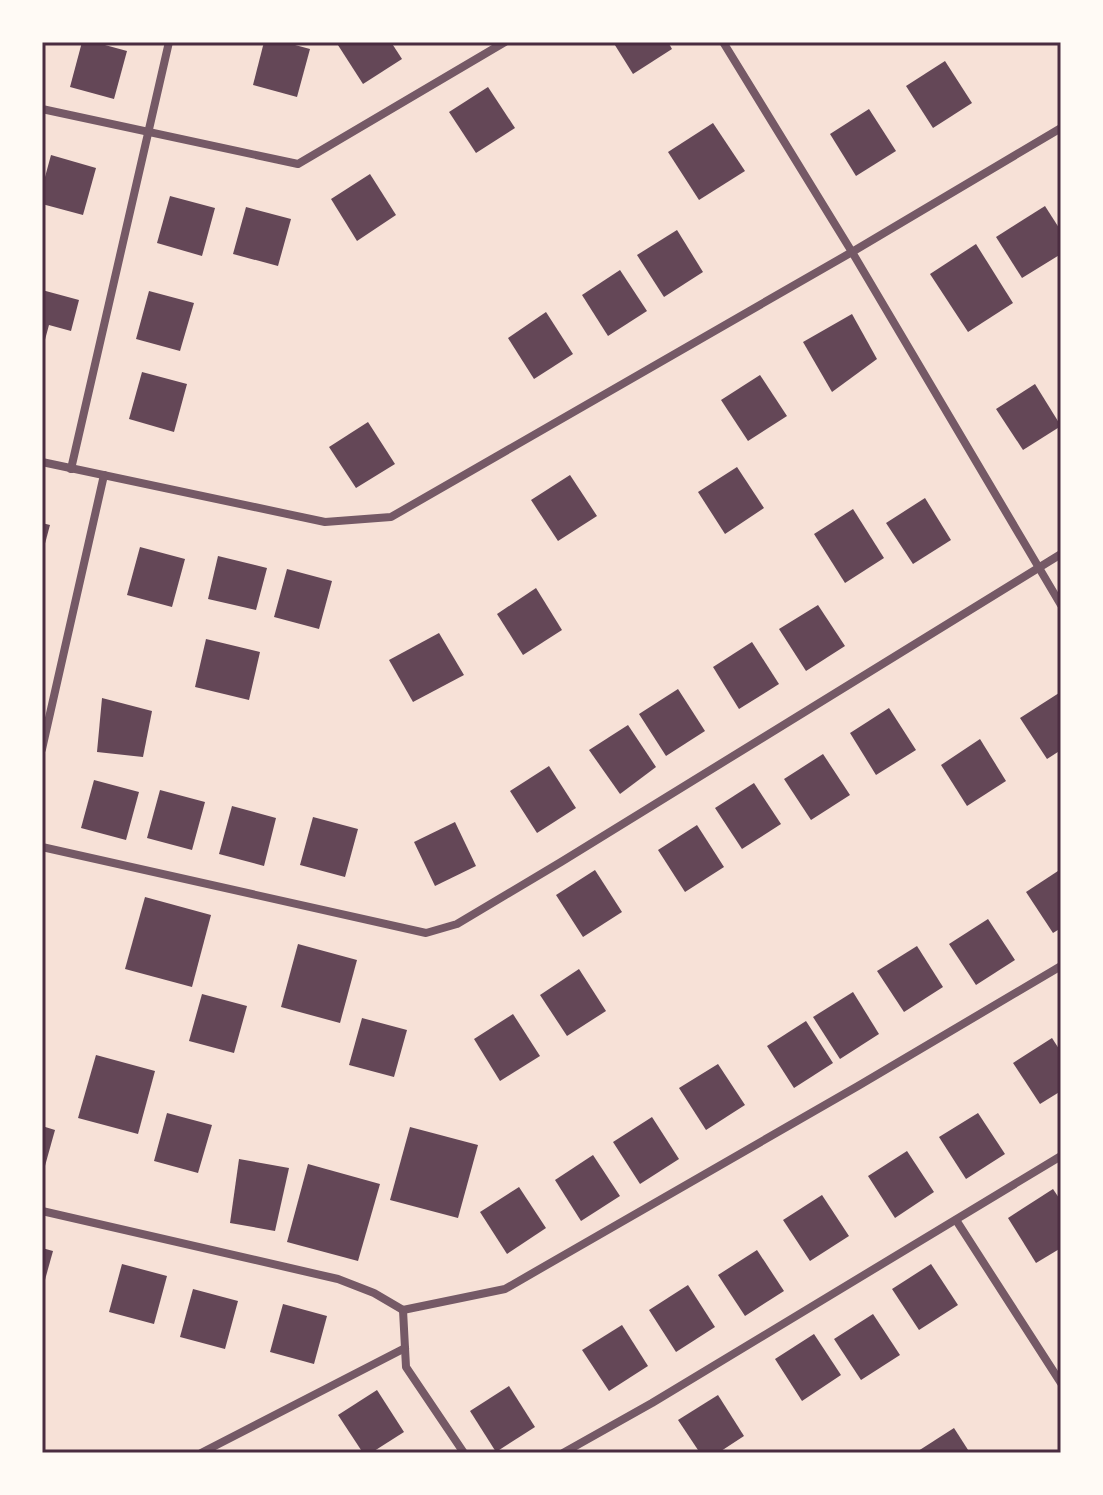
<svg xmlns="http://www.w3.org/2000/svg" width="1103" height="1495" font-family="'Alegreya Sans',sans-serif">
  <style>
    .building { fill: #644757 }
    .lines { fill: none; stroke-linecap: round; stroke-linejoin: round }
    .minor { stroke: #755966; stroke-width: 8 }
    .neatline { fill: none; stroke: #4a2c40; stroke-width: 3 }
  </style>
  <rect width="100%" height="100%" fill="#f7e1d7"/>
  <g class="building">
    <path d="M82,42H94L127,51L114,99L70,87Z"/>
    <path d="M264,42H284L310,49L297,97L253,85Z"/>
    <path d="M336,42H391L402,59L363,84Z"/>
    <path d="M613,42H668L672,49L633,74Z"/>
    <path d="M945,61L972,103L933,128L906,86Z"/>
    <path d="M488,87L515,128L476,153L449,112Z"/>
    <path d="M869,109L896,151L856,176L830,134Z"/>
    <path d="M713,123L745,171L699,200L668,152Z"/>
    <path d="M51,155L96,168L83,215L42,204V188Z"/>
    <path d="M370,174L396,215L357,241L331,199Z"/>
    <path d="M170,196L215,208L202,256L157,243Z"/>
    <path d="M1045,206L1061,231V254L1022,278L996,237Z"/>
    <path d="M246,207L291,219L278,266L233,254Z"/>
    <path d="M677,230L703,272L664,297L637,255Z"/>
    <path d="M976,244L1013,303L968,332L930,274Z"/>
    <path d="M620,270L647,311L608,336L582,295Z"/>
    <path d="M42,290L79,300L71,331L49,325L43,347Z"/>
    <path d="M149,291L194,303L180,351L136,339Z"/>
    <path d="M546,312L573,354L534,379L508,338Z"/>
    <path d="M852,314L877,359L832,392L803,342Z"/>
    <path d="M142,372L187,384L174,432L129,419Z"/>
    <path d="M760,375L787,416L748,441L721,400Z"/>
    <path d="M1035,384L1061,426L1023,450L996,409Z"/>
    <path d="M368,422L395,464L356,488L329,447Z"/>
    <path d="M737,467L764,508L725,534L698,492Z"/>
    <path d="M570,475L597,516L558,541L531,500Z"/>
    <path d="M925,498L951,540L913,564L886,523Z"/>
    <path d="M853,509L884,558L845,583L814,534Z"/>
    <path d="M42,523L50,525L43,551H42Z"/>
    <path d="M140,547L185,559L172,607L127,595Z"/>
    <path d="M218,556L267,568L256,610L208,599Z"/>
    <path d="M287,569L332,581L319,629L274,617Z"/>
    <path d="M536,588L562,630L523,655L497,614Z"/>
    <path d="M818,605L845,646L806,671L779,629Z"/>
    <path d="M439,633L464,675L413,702L389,660Z"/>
    <path d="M206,639L260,652L249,700L195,687Z"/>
    <path d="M752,642L779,684L739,709L713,667Z"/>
    <path d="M678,689L705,731L666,756L639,714Z"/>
    <path d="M1059,693L1061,696V750L1047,759L1020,718Z"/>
    <path d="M102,698L152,711L143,757L97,752Z"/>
    <path d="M889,708L916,750L876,775L850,733Z"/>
    <path d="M628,725L656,767L620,794L589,750Z"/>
    <path d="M980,739L1006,781L967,806L941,765Z"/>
    <path d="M823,754L850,795L811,820L784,779Z"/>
    <path d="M549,766L576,808L537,833L510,791Z"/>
    <path d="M94,780L139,792L126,840L81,828Z"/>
    <path d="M754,783L781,824L742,849L715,808Z"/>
    <path d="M160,790L205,802L192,850L147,838Z"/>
    <path d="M232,806L276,818L264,866L219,854Z"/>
    <path d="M313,817L358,829L345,877L300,865Z"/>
    <path d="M455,822L476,866L435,886L414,842Z"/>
    <path d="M697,825L724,867L685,892L658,850Z"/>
    <path d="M1061,869V928L1053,933L1026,892Z"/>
    <path d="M595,870L622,912L583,937L556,895Z"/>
    <path d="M145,897L211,915L192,987L125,969Z"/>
    <path d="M988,919L1015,960L976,985L949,944Z"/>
    <path d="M298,944L357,960L340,1023L281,1007Z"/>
    <path d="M917,946L943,987L904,1012L877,971Z"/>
    <path d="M579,969L606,1011L567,1036L540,995Z"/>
    <path d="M853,992L879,1034L840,1059L813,1017Z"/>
    <path d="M202,994L247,1006L234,1053L189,1041Z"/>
    <path d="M513,1014L540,1056L500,1081L474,1039Z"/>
    <path d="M362,1018L407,1030L394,1077L349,1065Z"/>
    <path d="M806,1021L833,1063L794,1088L767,1046Z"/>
    <path d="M1052,1038L1061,1052V1091L1040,1104L1013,1063Z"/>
    <path d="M96,1055L155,1071L138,1134L78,1118Z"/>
    <path d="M718,1064L745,1105L706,1130L679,1088Z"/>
    <path d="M167,1113L212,1125L198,1173L154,1161Z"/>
    <path d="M978,1113L1005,1154L966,1179L939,1137Z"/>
    <path d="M652,1117L679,1159L640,1184L613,1142Z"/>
    <path d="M42,1126L55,1130L43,1173H42Z"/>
    <path d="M410,1127L478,1145L458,1218L390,1200Z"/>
    <path d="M907,1151L934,1192L895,1218L868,1176Z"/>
    <path d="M593,1155L620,1196L581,1221L555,1180Z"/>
    <path d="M239,1159L289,1168L275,1231L230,1223Z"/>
    <path d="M308,1164L380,1184L358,1261L287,1242Z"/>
    <path d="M519,1187L546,1228L507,1254L480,1212Z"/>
    <path d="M1053,1189L1061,1201V1248L1036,1263L1008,1218Z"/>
    <path d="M822,1195L849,1236L810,1261L783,1220Z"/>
    <path d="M42,1248L53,1251L43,1287H42Z"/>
    <path d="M757,1250L784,1291L745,1316L718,1275Z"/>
    <path d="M122,1264L167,1276L154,1324L109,1312Z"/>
    <path d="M931,1264L958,1305L919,1330L892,1289Z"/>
    <path d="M688,1285L715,1327L676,1352L649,1310Z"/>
    <path d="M193,1289L238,1301L225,1349L180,1337Z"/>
    <path d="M283,1304L327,1316L314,1364L270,1352Z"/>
    <path d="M873,1314L900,1355L861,1380L834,1339Z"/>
    <path d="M622,1325L648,1366L609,1391L582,1350Z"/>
    <path d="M814,1334L841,1375L802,1401L775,1359Z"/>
    <path d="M509,1386L535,1427L496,1452L470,1411Z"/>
    <path d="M377,1390L404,1432L371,1453H363L338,1415Z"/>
    <path d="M718,1395L744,1436L718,1453H700L678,1420Z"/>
    <path d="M954,1428L970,1453H915Z"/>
  </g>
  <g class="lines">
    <g class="minor">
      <path d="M723,42L852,252L1061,605"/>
      <path d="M42,109L298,164L505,42"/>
      <path d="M42,462L325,522L391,517L852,252L1061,128"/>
      <path d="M71,469L169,42"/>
      <path d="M42,749L104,475"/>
      <path d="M42,847L426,933L457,924L561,862L1061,554"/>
      <path d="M42,1211L338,1279L374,1293L403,1310"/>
      <path d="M956,1220L1061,1383"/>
      <path d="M403,1310L505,1289L858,1086L1061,966"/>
      <path d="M403,1310L406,1367L464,1453"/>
      <path d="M201,1453L405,1348"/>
      <path d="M563,1453L652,1403L1061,1156"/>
    </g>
  </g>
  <rect width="1103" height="1495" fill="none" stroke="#fffaf5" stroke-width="88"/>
  <rect x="44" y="44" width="1015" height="1407" class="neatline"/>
</svg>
